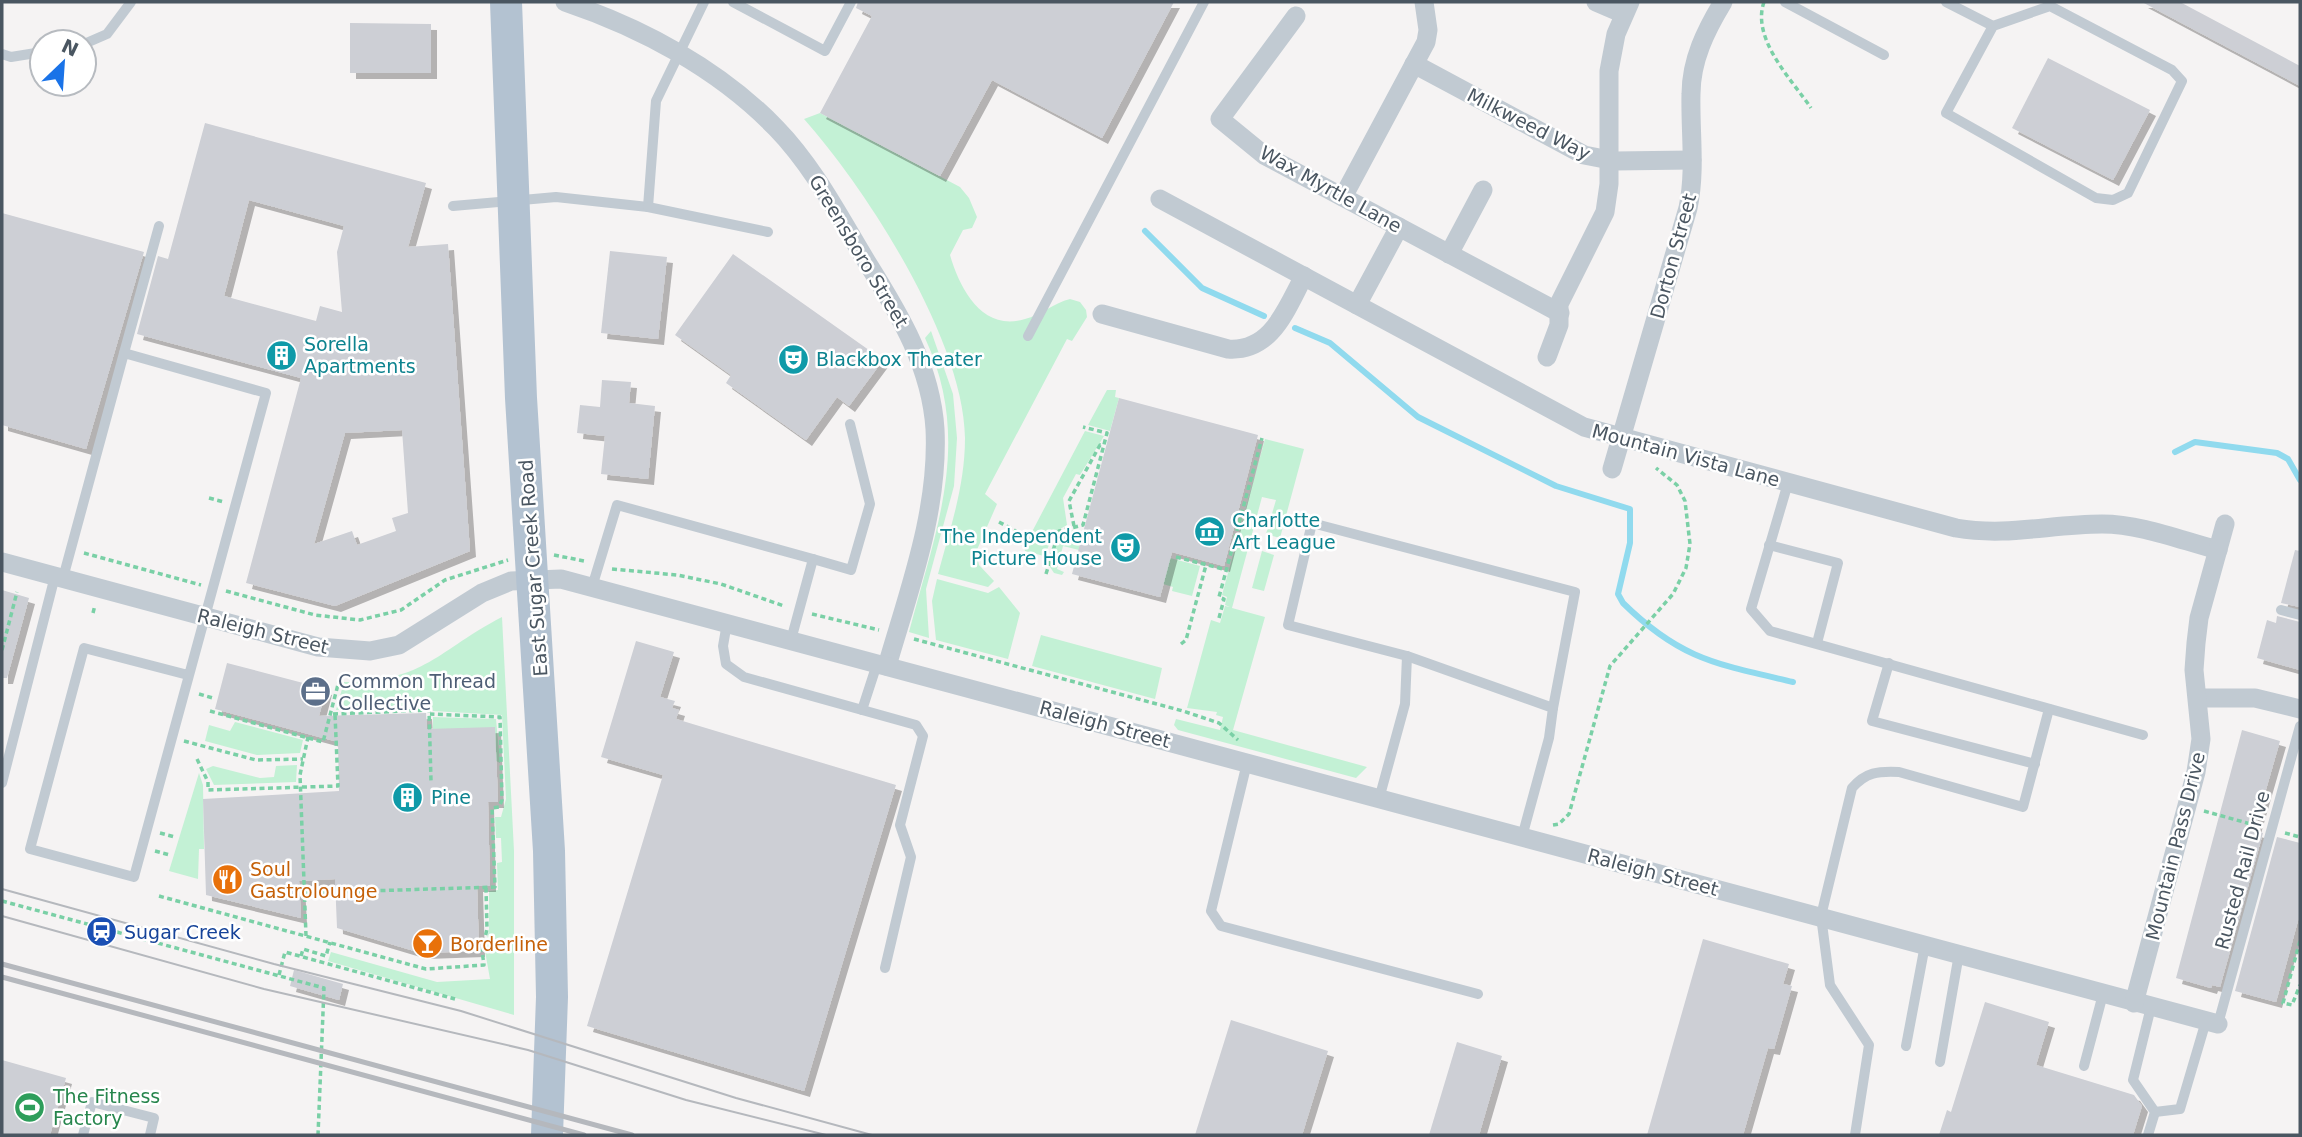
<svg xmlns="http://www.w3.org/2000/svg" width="2302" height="1137" font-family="'DejaVu Sans',sans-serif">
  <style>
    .grass { fill: #c3f1d5 }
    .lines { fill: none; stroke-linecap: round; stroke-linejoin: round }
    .stream { stroke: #90daee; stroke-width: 6 }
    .building { fill: #cdcfd5; fill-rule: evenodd; filter: url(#shadow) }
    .path { stroke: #7ad0a6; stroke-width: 3.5; stroke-dasharray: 5 3.5; stroke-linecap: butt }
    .service { stroke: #c1cad2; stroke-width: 10 }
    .minor { stroke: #c1cad2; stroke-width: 19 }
    .primary { stroke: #b3c2d1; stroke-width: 32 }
    .tram { stroke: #b5b8bd; stroke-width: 2 }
    .rail { stroke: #b5b8bd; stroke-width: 5 }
    .labels { text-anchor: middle; stroke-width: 5; stroke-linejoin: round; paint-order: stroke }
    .street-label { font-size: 19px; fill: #4a5661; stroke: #fff }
    .culture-label { font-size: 19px; fill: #0d838f; stroke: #fff; text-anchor: start }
    .service-label { font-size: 19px; fill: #4e5e75; stroke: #fff; text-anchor: start }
    .food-label { font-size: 19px; fill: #c56008; stroke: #fff; text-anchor: start }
    .transit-label { font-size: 19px; fill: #164399; stroke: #fff; text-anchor: start }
    .leisure-label { font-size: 19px; fill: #27864d; stroke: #fff; text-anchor: start }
  </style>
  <defs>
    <filter id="shadow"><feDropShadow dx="6" dy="6" stdDeviation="0" flood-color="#0004"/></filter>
  </defs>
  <rect width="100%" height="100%" fill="#f5f3f3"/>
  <g class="grass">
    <path d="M820,113L960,187L969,198L977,217L972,228L963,230L950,255C960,289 982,332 1025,319C1041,315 1054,303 1070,299L1080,302L1086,310L1087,317L1072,341L1067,339L985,494L997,504L976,552L979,565L994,581L988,587L938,574C950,529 965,486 965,438C964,341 868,191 804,119Z"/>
    <path d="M931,331L953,394L957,438L954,486L926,589L929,638L909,632C936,529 973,441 925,338Z"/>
    <path d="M1107,390H1116L1115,397L1119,398L1110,431L1088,425Z"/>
    <path d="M1085,431L1104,436L1080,475L1076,474L1063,498L1067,525L1055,532L1044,556L1025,551L1024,547Z"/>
    <path d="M1265,439L1304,449L1280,538L1266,534L1276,500L1262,497L1232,608L1265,617L1233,730L1367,767L1356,778L1178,730L1174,725L1176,719L1220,730L1223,717L1216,715L1217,712L1187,708L1211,620L1220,623L1225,606L1230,607L1225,605L1227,597L1222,595Z"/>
    <path d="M1069,530L1083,532L1079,550L1063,546L1057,569L1064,572L1062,575L1054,573L1050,567C1054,553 1054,535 1069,530Z"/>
    <path d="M1262,551L1274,555L1264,591L1252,588Z"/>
    <path d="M1170,558L1200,566L1192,596L1172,591L1173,587L1163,584Z"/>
    <path d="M937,579L988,593L999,587L1020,613L1008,659L936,640L932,601Z"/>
    <path d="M502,617L514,851V1015L328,961L331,952L437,982L490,979L485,951L489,929V891L498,890L497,863L502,862L501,838H496L495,817H501L506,799L502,715L433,711L432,707L336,710L344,682C425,682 438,650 502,617Z"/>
    <path d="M1041,635L1162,668L1155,699L1032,666Z"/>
    <path d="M433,717L496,719L500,763L433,729Z"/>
    <path d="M235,722L303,740L300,753L257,755L205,741L209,725L230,731Z"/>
    <path d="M297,765L296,782L214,785L206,769L213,766L260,778L274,777L276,766Z"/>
    <path d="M199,773L203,785L204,849H199L198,879L169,871Z"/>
  </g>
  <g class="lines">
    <g class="stream">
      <path d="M1145,231L1202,288L1264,316"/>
      <path d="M1295,328L1330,343L1418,417L1556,486L1630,509V543L1618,594L1623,603C1681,660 1717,664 1793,682"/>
      <path d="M2175,452L2195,442L2277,453L2288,459L2300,480"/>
    </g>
  </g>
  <g class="building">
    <path d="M858,2H1174L1102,138L992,80L940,176L820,113L872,16L856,8Z"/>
    <path d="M2142,2H2180L2300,66V86Z"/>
    <path d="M350,23L431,24V73H350Z"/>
    <path d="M2048,58L2150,110L2113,180L2012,128Z"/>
    <path d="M205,123L426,183L408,247L448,244L470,551L335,606L246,583L301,378L137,334L158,256L168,259ZM249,200L344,226L337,252L342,312L320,306L316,321L224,296ZM402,430L408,513L392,518L396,531L357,545L352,531L314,544L345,433Z"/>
    <path d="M2,213L144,252L86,449L2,425Z"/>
    <path d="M610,251L667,257L658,339L601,333Z"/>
    <path d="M733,254L883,360L849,406L837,397L806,440L726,383L731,375L675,335Z"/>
    <path d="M602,380L631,382L629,403L655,406L648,479L601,474L605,436L577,433L580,405L600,407Z"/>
    <path d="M1119,398L1258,435L1224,566L1172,552L1160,597L1072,574Z"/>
    <path d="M2295,550L2300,551V607L2281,603Z"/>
    <path d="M2,590L29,598L7,678H2Z"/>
    <path d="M2277,616L2300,622V670L2257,658L2267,620L2276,623Z"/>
    <path d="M636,641L674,652L660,697L675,701L672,708L679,710L676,719L896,785L804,1091L587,1026L663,775L601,757Z"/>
    <path d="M227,663L326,689L319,716L426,713L427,729L495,727L498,802H488L490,886H477L479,951L421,953L337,928L335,879L299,881L301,918L206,895L203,799L339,791L338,742L215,709Z"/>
    <path d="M2242,730L2280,741L2254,831L2263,833L2220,987L2212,985L2211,988L2176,978Z"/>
    <path d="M2277,837L2300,843V913L2276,1002L2235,991Z"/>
    <path d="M1703,939L1789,964L1783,984L1792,986L1774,1049L1768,1048L1743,1135H1647Z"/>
    <path d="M294,970L343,984L339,1000L290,986Z"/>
    <path d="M1985,1002L2049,1022L2036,1065L2134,1095L2142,1106L2133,1135H1939L1947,1110L1951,1112Z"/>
    <path d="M1231,1020L1328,1051L1302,1135H1195Z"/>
    <path d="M1457,1042L1502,1056L1479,1135H1429Z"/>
    <path d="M2,1060L66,1078L50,1135H2Z"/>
  </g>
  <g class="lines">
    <g class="path">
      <path d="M1764,2C1751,39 1792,80 1811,108"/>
      <path d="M209,498L224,502"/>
      <path d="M999,522L1025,536"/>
      <path d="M1074,526L1069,501L1100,445L1103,446"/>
      <path d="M84,553L201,585"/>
      <path d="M554,555L584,561"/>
      <path d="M1176,557L1227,570"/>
      <path d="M612,569L677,575L721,584L784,606"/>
      <path d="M1046,574L1059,531L1083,525L1107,433L1083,427"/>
      <path d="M226,591L315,615L360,620L401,610L445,580L508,560"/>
      <path d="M93,613L95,605"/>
      <path d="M812,614L879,630"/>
      <path d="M1219,618L1224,599L1219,597L1262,438"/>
      <path d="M914,639L1183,711L1219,723L1238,740"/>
      <path d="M1181,644L1186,640L1206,565"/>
      <path d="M2,650L17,592"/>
      <path d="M199,694L213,698"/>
      <path d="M210,711L323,742L340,677"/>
      <path d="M333,714L429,710L431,781"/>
      <path d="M184,741L256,760L303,759"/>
      <path d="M197,759L208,782V790L338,786L335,714"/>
      <path d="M2204,811L2258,826"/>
      <path d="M1553,825L1559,824L1569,814L1610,666L1673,594L1686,568L1690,544L1685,501L1677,485L1656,468"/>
      <path d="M160,833L175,837"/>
      <path d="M2285,833L2300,837"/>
      <path d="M155,851L170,855"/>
      <path d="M304,893L495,887L492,808L499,807L502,800L500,717L430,714"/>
      <path d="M159,896L426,969L484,965L482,951L487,929L486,888"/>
      <path d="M2,901L324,988L318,1135"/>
      <path d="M306,936L300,775L308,737"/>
      <path d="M2300,941L2283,1003L2292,1005L2300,985"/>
      <path d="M301,956L303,949L326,956L330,942"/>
      <path d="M279,975L285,952L455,999"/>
    </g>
    <g class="service">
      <path d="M733,2L825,51L851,2"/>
      <path d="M1785,2L1884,55"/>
      <path d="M1946,2L1993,26L2050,6L2172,70L2182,81L2128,193L2113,200L2096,198L1946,113L1993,26"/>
      <path d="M84,44L107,34L131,2"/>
      <path d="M2,54L11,57L42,52"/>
      <path d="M453,206L556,197L648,207L656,101L704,2"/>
      <path d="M648,207L768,232"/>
      <path d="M1028,336L1204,2"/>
      <path d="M124,353L159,226"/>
      <path d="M1788,483L1751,609L1770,631L2143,735"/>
      <path d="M1769,545L1838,563L1817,643"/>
      <path d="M813,559L851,570L870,504L850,424"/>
      <path d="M63,578L124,353L266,393L134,877L30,849L84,648L188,675"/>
      <path d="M592,587L617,505L813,559L791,640"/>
      <path d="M2281,610L2300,615"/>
      <path d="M727,623L723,646L726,664L744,677L916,725L923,736L900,825L911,857L885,968"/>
      <path d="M1407,656L1553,708L1549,738L1522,837"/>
      <path d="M1889,663L1872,721L2035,764"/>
      <path d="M862,710L877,664"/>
      <path d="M1247,763L1211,911L1221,926L1478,994"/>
      <path d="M2,783L55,576"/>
      <path d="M1379,799L1405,704L1407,656L1288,625L1312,523L1575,592L1553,708"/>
      <path d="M2218,1024L2300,726"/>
      <path d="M1906,1046L1925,945"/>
      <path d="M1940,1062L1959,954"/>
      <path d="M2084,1066L2103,994"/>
      <path d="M2155,1112L2180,1109L2206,1021"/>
      <path d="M83,1135L92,1102L154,1118L150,1135"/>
      <path d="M1855,1135L1869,1045L1830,985L1821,916L1852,788C1866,772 1878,771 1899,772L2023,807L2049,709"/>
      <path d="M2148,1135L2155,1112L2133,1080L2151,1007"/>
    </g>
    <g class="minor">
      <path d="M565,2C642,28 719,69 776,128C814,167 840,218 868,264C900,315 931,367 935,429C939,510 909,590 887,666"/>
      <path d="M1596,2L1624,14"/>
      <path d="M1296,16L1220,119L1264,155L1560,313"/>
      <path d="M1414,64L1584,155L1615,161L1692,160"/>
      <path d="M1343,197L1426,42L1428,30L1424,2"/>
      <path d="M1160,199L1584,427L1956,528C2008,537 2050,524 2102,524C2141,524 2180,540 2218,550"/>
      <path d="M1449,254L1483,190"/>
      <path d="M1357,305L1399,227"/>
      <path d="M1102,314L1228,349C1272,352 1286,309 1304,276"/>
      <path d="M1547,357L1559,325V304L1605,212L1609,184V71L1616,34L1630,2"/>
      <path d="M1612,469L1688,208C1696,170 1690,132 1691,94C1691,60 1706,30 1723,2"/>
      <path d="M2,562L318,647L370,651L399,645L482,593L511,581L561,579L2218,1024"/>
      <path d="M2198,698H2255L2300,709"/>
      <path d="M2134,1003L2196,772L2201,739L2194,670L2196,643L2199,618L2225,524"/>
    </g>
    <path class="primary" d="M506,2L521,398L549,851L552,997L547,1135"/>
    <g class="tram">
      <path d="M2,889L274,964L461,1011L736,1098L872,1135"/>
      <path d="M2,916L264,989L528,1050L686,1100L826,1135"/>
    </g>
    <g class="rail">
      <path d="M2,964L632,1135"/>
      <path d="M2,977L584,1135"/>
    </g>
  </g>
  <defs>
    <symbol id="building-disc" viewBox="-11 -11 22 22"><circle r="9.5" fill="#0f9aa8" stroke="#fff"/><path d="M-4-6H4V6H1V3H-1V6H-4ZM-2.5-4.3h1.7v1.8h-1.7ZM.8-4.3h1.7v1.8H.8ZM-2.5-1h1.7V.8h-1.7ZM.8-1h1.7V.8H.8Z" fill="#fff"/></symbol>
    <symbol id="theatre-disc" viewBox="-11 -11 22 22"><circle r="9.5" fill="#0f9aa8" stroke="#fff"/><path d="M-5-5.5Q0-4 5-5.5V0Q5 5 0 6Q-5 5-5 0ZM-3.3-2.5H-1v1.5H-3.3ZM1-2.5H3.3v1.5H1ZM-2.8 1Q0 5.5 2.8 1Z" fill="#fff"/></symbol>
    <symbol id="museum-disc" viewBox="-11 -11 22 22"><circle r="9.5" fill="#0f9aa8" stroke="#fff"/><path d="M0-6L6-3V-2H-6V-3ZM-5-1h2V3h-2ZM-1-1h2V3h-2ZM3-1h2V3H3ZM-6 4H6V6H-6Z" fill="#fff"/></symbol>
    <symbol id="office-disc" viewBox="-11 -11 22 22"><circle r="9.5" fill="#5c6f8a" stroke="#fff"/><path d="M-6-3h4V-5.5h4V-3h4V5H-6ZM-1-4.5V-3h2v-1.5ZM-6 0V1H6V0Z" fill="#fff"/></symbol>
    <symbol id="restaurant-disc" viewBox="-11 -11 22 22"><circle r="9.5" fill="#e8710a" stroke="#fff"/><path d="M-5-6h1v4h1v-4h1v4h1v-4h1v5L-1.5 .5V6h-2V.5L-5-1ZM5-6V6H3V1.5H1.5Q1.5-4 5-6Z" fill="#fff"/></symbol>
    <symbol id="station-disc" viewBox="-11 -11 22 22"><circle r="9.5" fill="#1a4fb4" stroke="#fff"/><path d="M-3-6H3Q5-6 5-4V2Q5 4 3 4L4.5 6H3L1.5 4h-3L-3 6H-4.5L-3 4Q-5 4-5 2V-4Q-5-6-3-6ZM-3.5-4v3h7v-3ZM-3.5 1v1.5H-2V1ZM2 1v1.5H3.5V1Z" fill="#fff"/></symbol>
    <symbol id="bar-disc" viewBox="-11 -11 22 22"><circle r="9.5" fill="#e8710a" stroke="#fff"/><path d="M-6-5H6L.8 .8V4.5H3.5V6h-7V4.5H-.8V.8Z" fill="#fff"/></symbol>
    <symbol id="stadium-disc" viewBox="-11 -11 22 22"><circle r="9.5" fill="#2e9e5b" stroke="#fff"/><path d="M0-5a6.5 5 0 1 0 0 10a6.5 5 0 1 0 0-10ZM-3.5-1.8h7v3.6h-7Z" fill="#fff"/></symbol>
  </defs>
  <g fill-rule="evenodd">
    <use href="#building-disc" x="264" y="338" width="35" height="35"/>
    <use href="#theatre-disc" x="776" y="342" width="35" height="35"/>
    <use href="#museum-disc" x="1192" y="514" width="35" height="35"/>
    <use href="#theatre-disc" x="1108" y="530" width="35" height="35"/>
    <use href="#office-disc" x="298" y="674" width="35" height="35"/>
    <use href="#building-disc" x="390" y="780" width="35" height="35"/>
    <use href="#restaurant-disc" x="210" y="862" width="35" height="35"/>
    <use href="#station-disc" x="84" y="914" width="35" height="35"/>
    <use href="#bar-disc" x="410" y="926" width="35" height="35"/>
    <use href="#stadium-disc" x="12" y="1090" width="35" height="35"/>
  </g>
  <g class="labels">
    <g class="street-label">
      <text transform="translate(1529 124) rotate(27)" y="7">Milkweed Way</text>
      <text transform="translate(1331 189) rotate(29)" y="7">Wax Myrtle Lane</text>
      <text transform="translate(859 251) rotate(59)" y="7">Greensboro Street</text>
      <text transform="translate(1673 256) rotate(-75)" y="7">Dorton Street</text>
      <text transform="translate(1686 455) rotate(15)" y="7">Mountain Vista Lane</text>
      <text transform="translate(533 568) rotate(-94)" y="7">East Sugar Creek Road</text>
      <text transform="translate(263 631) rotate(14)" y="7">Raleigh Street</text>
      <text transform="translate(1105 724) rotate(15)" y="7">Raleigh Street</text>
      <text transform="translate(2175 846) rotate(-76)" y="7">Mountain Pass Drive</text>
      <text transform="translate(2242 870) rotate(-75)" y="7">Rusted Rail Drive</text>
      <text transform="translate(1653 872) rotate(15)" y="7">Raleigh Street</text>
    </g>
    <g class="culture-label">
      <text x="304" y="351">Sorella<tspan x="304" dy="22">Apartments</tspan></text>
      <text x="816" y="366">Blackbox Theater</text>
      <text x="1232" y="527">Charlotte<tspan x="1232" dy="22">Art League</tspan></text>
      <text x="1102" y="543" text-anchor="end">The Independent<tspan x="1102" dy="22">Picture House</tspan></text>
      <text x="431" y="804">Pine</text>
    </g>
    <g class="service-label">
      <text x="338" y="688">Common Thread<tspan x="338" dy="22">Collective</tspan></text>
    </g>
    <g class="food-label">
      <text x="250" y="876">Soul<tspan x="250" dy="22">Gastrolounge</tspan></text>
      <text x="450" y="951">Borderline</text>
    </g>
    <g class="transit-label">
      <text x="124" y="939">Sugar Creek</text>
    </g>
    <g class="leisure-label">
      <text x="53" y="1103">The Fitness<tspan x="53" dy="22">Factory</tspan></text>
    </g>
  </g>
  <rect width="2302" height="1137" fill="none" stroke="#4a5661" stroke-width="7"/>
  <g transform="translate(63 63) rotate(25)"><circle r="33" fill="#ffffff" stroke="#b7bbc0" stroke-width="2"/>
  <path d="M0-5L12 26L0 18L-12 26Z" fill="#1a73e8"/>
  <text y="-10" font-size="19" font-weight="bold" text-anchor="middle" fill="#4a5661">N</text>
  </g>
</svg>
